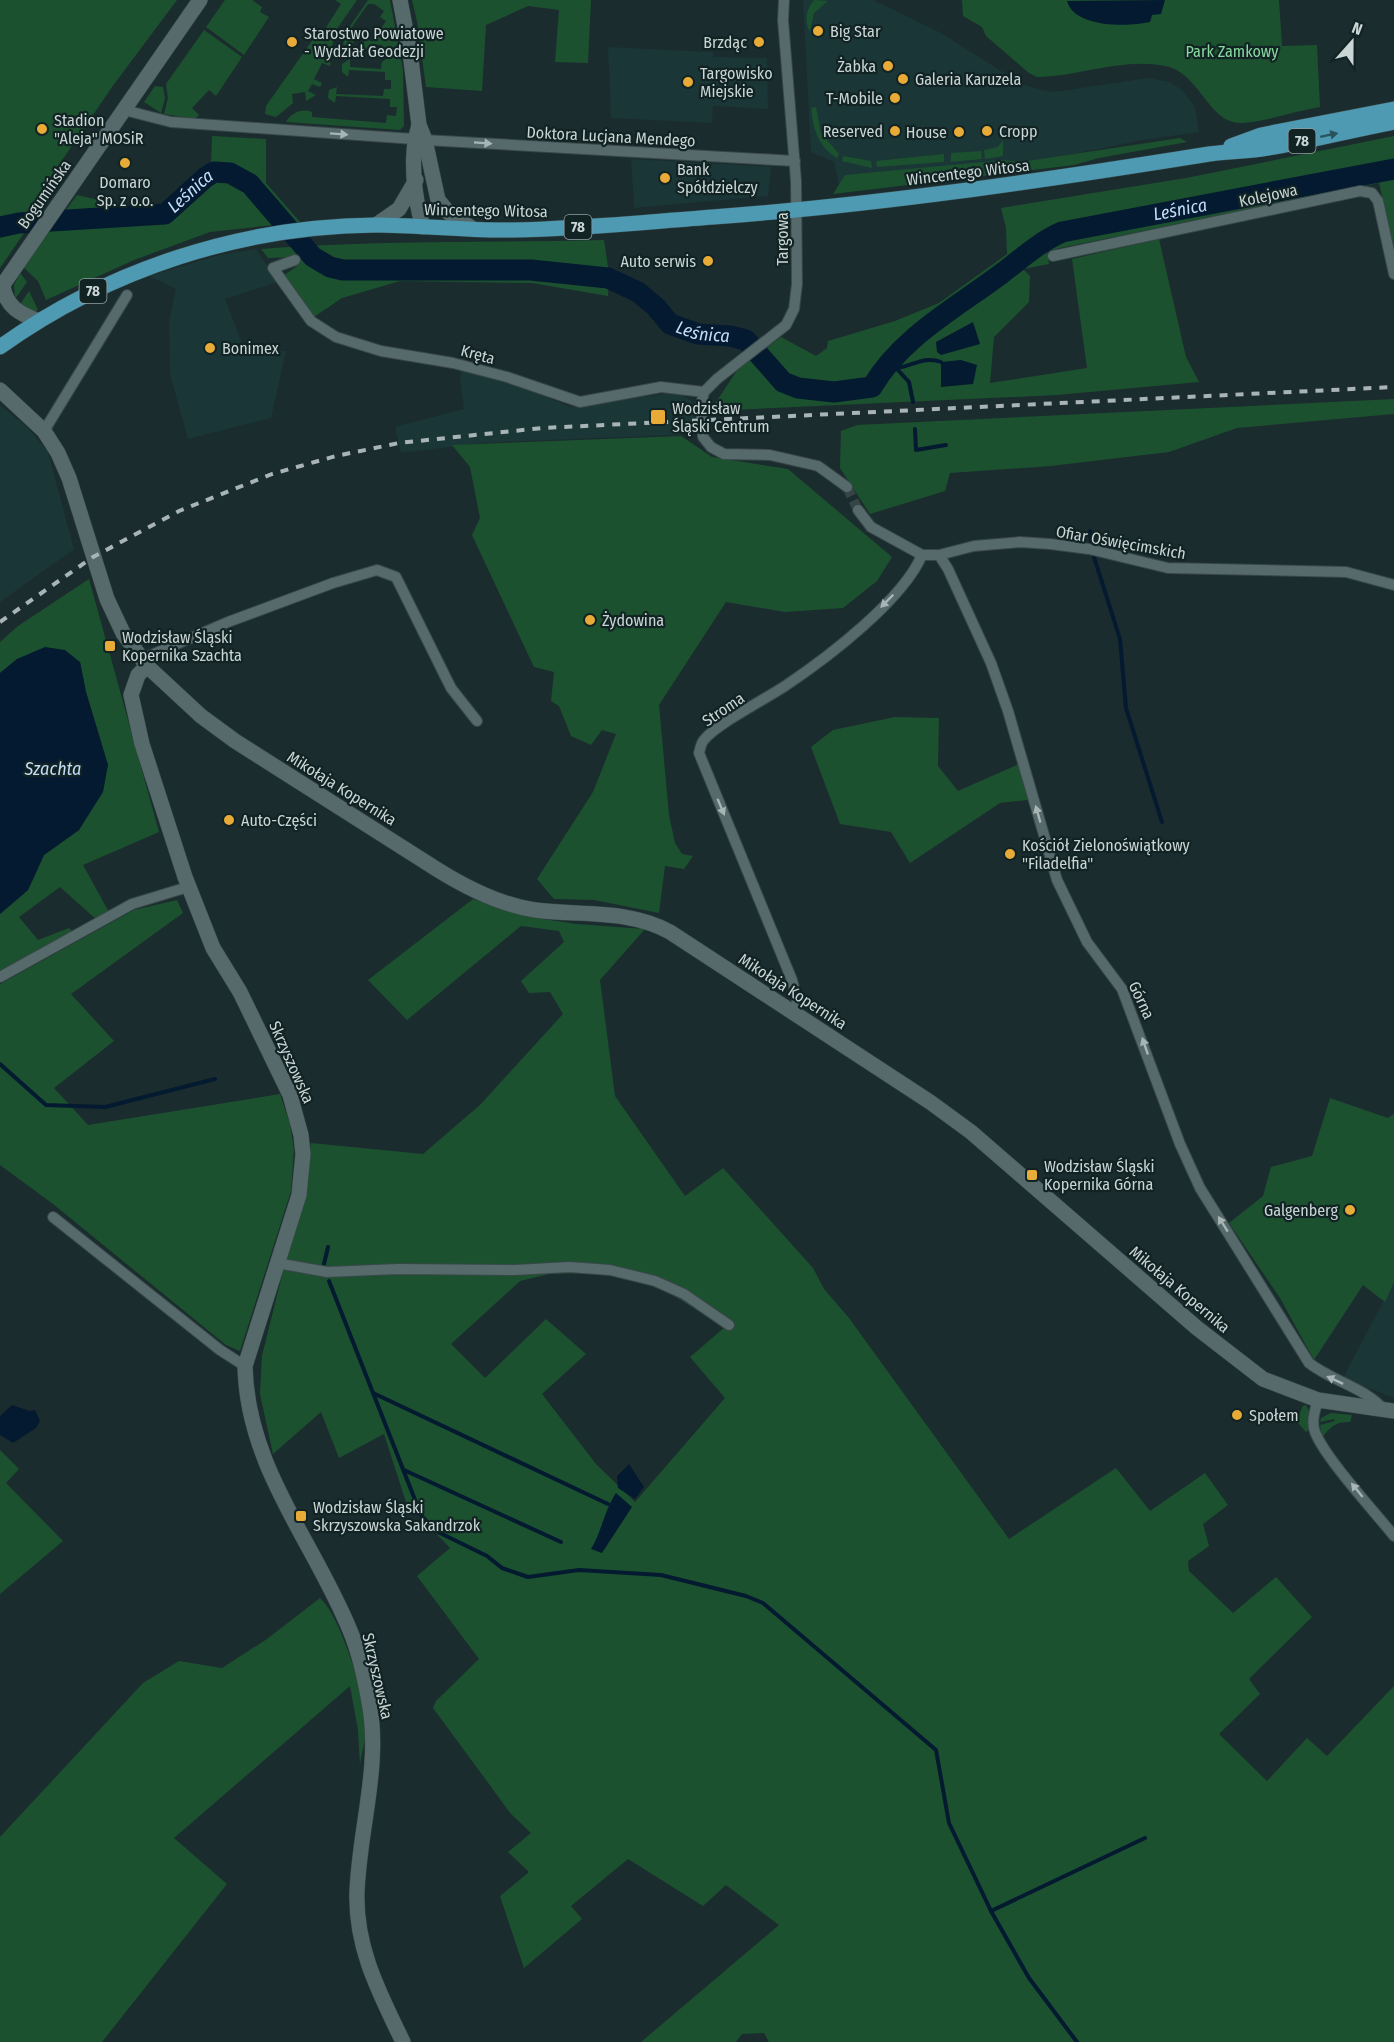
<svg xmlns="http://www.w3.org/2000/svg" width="1394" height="2042" font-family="'Fira Sans Condensed',sans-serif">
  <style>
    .built { fill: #1b3637 }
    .green { fill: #1c512f; fill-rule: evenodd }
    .water { fill: #041a30 }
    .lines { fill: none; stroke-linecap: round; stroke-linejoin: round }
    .stream { stroke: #041a30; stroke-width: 4 }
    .river { stroke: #041a30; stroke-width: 21 }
    .street-tunnel { stroke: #354547; stroke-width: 10; stroke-dasharray: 10 5; stroke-linecap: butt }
    .street-casing { stroke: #384748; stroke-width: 12 }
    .secondary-casing { stroke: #384748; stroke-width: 16 }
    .primary-casing { stroke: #384748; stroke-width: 16 }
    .street { stroke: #56696b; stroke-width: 10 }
    .secondary { stroke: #56696b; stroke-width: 15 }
    .primary { stroke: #4e9ab2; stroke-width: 15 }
    .rail { stroke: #a8b4b5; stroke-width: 4; stroke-dasharray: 8 8; stroke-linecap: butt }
    .oneway { fill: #a7b5b5 }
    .oneway2 { fill: #2a535d }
    .poi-dot { fill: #e8ab37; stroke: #122324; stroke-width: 2 }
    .labels { text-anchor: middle; stroke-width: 4.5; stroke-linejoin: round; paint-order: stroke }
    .shield { fill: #122324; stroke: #93a0a0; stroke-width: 1.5 }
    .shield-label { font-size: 15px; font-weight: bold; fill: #cad5d5 }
    .poi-label { font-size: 16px; fill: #cad5d5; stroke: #122324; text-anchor: start }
    .park-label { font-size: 16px; fill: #87d99e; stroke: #122324 }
    .street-label { font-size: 16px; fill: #cad5d5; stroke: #122324 }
    .water-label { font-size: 18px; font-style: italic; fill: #c3ddf8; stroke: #122324 }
  </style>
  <rect width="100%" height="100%" fill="#1b2c2e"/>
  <g class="built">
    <path d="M803,0H873L941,33L1022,84L1041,90L1054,92L1148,78L1170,82L1183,91L1195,107L1199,132L1143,140L983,172L839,185L834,162L811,152Z"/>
    <path d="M608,47L713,52V57L767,58L768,109L713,106L712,123L611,118Z"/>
    <path d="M631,159L771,167L768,196L634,208Z"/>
    <path d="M256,249L278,282L225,299L246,353L286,351L271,418L188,439L170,374L169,321L176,289L149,276L219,255Z"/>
    <path d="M462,370L520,386L570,407L678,392L694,403L696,434L481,443L401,453L395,427L464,409L460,379Z"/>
    <path d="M0,405L28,428L48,452L74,549L0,602Z"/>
    <path d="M1394,1281V1398L1343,1378Z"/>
  </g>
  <g class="green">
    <path d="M0,0H177L112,87L24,216L0,222Z"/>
    <path d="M225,0H252L262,7L260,12L269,17L244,55L206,27Z"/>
    <path d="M335,0H357L334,33L330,66L322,63L314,79L322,83L320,87L312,84L308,91L316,95L306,101L305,92L292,94L293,103L276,117L265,114L266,106L316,35L320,37L341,4Z"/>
    <path d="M368,0H390L403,70L404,126L400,130L286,122C291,113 302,108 312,112V117L386,123L387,115L396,116L397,107H390V99L336,96L335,103L328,98L329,90L337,87L336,94L383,96L384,89H391V80H385V72L349,70L348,77L342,72V64L350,59V67L381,69L382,62L388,58V53H382V45L370,44L369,52L363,46L365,38L372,42L386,21L380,17L384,11L374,4H368L347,34L354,41L351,46L343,45L346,32Z"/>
    <path d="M412,0H591L588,63L555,62L559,10L528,6L486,25L482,91L426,87L417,21Z"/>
    <path d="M814,0L828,1L814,13L810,32C804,21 806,9 814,0Z"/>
    <path d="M962,0H1279L1282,46L1317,45L1320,107C1295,111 1269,121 1243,123C1209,125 1201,76 1169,67C1127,56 1078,77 1037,77L1029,73L986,36L982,27L963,16Z"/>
    <path d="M204,30L242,57L216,96L209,90L192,108L199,115L195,119L164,114L168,98L166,84Z"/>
    <path d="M155,86L163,87L165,98L161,113L144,102Z"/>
    <path d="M816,107L821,133L839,154L837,158C818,147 813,128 811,108Z"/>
    <path d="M212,136L266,139V183L300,222L210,232L134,260L46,300L38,281L23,267L77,195L124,206L165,209L211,166Z"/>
    <path d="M1394,136V163L1061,227L1040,237L1014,260L1019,265L1045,243L1062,237L1394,173V249L1379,183L1060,248L1047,252L1049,264L1023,269L1030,276L1029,302L994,337L990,383L1087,368L1072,259L1159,239L1186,357L1199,382L1057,395L710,411L738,369L781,337L816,356L827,348L828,341L895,321L939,303L1007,254L1006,228L1001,208L1186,178Z"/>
    <path d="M1180,138L1187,142L1099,158L1074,165L833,194L845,175L1004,160L1021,162Z"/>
    <path d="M1003,140V156L985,159L984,150L998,147Z"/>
    <path d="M981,151L982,159L951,162V153Z"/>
    <path d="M944,154V162L877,167L876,161Z"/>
    <path d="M843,156L871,161L872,168L842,161Z"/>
    <path d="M35,217L0,268V225Z"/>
    <path d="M604,240L609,273L608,296L532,283L400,281L342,298L314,317L283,276L297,266L295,257L268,258L261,249C375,240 490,243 604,240Z"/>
    <path d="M20,273L27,282L15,299L14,285Z"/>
    <path d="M29,291L38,310L34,312L19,306Z"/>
    <path d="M1394,399V414L1237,428L1169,452L1051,466L950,473L945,491L870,514L840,468L841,431L857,425Z"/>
    <path d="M681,436L712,457L788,469L892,557L877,581L843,608L785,612L726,602L659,705L669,815L675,843L682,854L693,856L684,869L665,866L659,913L594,900L554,899L537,879L593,792L616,734L602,730L591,745L571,736L559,706L551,701L554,672L534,667L472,535L480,518L470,467L452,445Z"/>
    <path d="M89,579L159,832L83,865L109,912L97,920L60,887L19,917L38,940L69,928L74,933L0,973V914L28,890L44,855L79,830L108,765L86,692L80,662L17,659L0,673V642L18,626Z"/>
    <path d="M895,717L939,718L938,766L958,791L1019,764L1028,800L1000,803L910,863L891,832L840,824L811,747L833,730Z"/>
    <path d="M473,899L525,916L576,924L645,929L600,980L615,1096L685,1196L723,1168L813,1268L824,1289L849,1318L1009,1539L1116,1468L1150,1511L1205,1473L1228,1505L1203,1524L1209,1546L1188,1561L1189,1571L1233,1613L1276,1577L1312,1617L1249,1679L1260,1694L1219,1734L1267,1781L1307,1738L1327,1756L1394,1686V2042H769L764,2033L742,2034L736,2042H641L779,1925L726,1885L703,1906L628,1859L571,1906L582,1919L524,1968L500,1896L529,1872L508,1852L531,1833L511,1814L433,1708L436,1701L479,1659L417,1576L450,1548L406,1502L384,1434L339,1458L321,1412L273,1454L260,1394L262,1356L289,1247L311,1143L423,1154L480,1105L563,1014L550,992L529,993L521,981L564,942L559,931L521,926L407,1020L368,980ZM619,1272L658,1286L725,1327L690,1357L725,1398L635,1502L596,1464L542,1394L586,1354L546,1319L485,1378L451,1344L520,1281L549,1274Z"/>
    <path d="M177,900L183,913L71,994L114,1041L54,1088L88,1125L280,1094L290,1124L294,1149L291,1191L240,1351L226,1345L53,1204L0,1165V984L134,910Z"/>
    <path d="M1330,1098L1388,1118L1394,1114V1282L1385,1302L1363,1285L1314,1360L1280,1298L1229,1223L1263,1196L1271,1167L1312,1156Z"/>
    <path d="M1306,1405L1310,1413L1309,1430L1306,1432L1296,1421L1303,1406Z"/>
    <path d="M1331,1413L1352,1415L1350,1422C1335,1422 1331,1426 1322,1438L1319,1432L1321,1430L1320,1425L1335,1421L1334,1419L1320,1422L1321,1418Z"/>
    <path d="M0,1450L19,1469L6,1483L63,1541L0,1594Z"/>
    <path d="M320,1598C339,1614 362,1688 366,1714C369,1729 362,1750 360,1765L358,1730L350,1686L174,1838L227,1884L102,2042H0V1837L143,1683L179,1661L222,1668L267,1639Z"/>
  </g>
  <g class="water">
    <path d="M1165,0L1161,14L1152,15L1150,22C1128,27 1074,28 1067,1Z"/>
    <path d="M973,322L980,344L941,355L937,352L936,342Z"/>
    <path d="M961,360L977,365L973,384L941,387V362Z"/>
    <path d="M45,647L65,650L80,662L86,692L108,765L103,792L79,830L44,855L28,890L0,914V673L17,659Z"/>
    <path d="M12,1405L30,1411L35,1410L40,1421L36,1428L13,1443L0,1435V1416Z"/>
    <path d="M629,1464L644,1487L635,1499L618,1488L617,1476Z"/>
    <path d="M616,1493L632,1507L602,1553L591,1549C602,1531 604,1511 616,1493Z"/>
  </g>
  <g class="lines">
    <g class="stream">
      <path d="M887,367C907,372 920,354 941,362"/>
      <path d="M897,369L909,382L913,402"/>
      <path d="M915,429L916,450L946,445"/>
      <path d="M1090,531L1091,542"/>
      <path d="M1094,557L1120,639L1126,708L1162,822"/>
      <path d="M0,1064L46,1105L105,1107L215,1079"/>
      <path d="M324,1264L328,1247"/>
      <path d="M329,1281L421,1515L434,1530L487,1556L502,1568L528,1577L579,1570L661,1575L746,1596L763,1603L936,1750L949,1823L991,1911L1029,1978L1077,2042"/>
      <path d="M373,1393L608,1504"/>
      <path d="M404,1470L561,1542"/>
      <path d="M991,1911L1145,1838"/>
    </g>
    <path class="river" id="s1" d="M0,227L19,223L165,214L206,177L214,172L230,173L250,184L313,257L330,267L343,270H531L608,278L638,292L656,307L670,324L698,334L730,336L746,340L783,382L798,388L834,392L872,387C900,338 957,307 1001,274C1021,259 1039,242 1062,232L1394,169"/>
    <path class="street-tunnel" d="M847,487L858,510"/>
    <defs>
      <g id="street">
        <path d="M784,0L783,20L796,181L797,284L794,309L786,325L717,379L704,392L701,405L703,437L711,447L724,454L770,455L818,466L847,487"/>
        <path d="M124,110L171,122L414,139"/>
        <path d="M425,140L795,161"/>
        <path d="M1053,256L1360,191L1372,193L1378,201L1394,274"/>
        <path d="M295,260L273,268L311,321L336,337L381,351L453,363L507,377L580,402L661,387L704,392"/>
        <path d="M44,431L127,295"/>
        <path d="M858,510L871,527L922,555H939L974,546L1020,542L1050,544L1089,549L1168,568L1346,572L1394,585"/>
        <path d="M939,555L948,569L991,663L1008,711L1057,880L1087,942L1122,989L1180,1144L1200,1188L1309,1363C1332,1381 1366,1388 1384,1410"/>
        <path d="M142,659L228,622L333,583L377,570L396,577L451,688L477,721"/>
        <path d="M0,977L132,904L188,887"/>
        <path d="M796,1015L797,998L792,980L699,753C700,749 701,743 704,740C716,724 768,698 788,684C828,657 903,600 922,555"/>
        <path d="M53,1217L220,1350L245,1366"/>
        <path d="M277,1263L327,1272L398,1269L515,1270L569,1267L610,1270L655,1281L684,1294L729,1325"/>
        <path d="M1318,1400C1315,1410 1311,1422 1315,1432C1325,1458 1375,1512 1394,1536"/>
      </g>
      <g id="secondary">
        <path d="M400,0L410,52L419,125L425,140L438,200L449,213L473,229"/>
        <path d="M419,125C409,155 414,197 423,227"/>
        <path d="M376,225L399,209L416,180"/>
        <path d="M3,286C6,307 20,314 39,321"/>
        <path d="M0,289L200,0"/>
        <path d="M0,390L44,431L58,453L69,478L107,599L123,633L147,666L201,716L235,741L438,870C467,888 501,905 535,910C581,916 629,909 670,932L930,1102L971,1132L1197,1328L1263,1379L1318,1400L1394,1411"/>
        <path d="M147,666L138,675L131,695L142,744L185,877L213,948L240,992L290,1095L301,1135L303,1154L299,1195L245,1366C247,1468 315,1543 351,1633C360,1655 366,1684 370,1708C380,1768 359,1832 357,1892C355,1948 380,1994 403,2042"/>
      </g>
      <g id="primary">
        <path d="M1231,146L1261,135L1394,109"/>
        <path d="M0,347C109,269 242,226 376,225C421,225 467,231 512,230C579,229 646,222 713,217C877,205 1040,181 1203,155C1225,151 1246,152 1268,148C1310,141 1352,130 1394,122"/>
      </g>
    </defs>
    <use href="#street" class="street-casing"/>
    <use href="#secondary" class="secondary-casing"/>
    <use href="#primary" class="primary-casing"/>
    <use href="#street" class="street"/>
    <use href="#secondary" class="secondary"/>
    <use href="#primary" class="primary"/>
    <path class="rail" d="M0,622L93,557L179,511L272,474L336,456L399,443L542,428L1394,387"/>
  </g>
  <defs><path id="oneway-solid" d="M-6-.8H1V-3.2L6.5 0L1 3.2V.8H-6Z" transform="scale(1.5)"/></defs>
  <g class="oneway">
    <use href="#oneway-solid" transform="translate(339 134) rotate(4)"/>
    <use href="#oneway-solid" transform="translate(483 143) rotate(4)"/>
    <use href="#oneway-solid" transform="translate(887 601) rotate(135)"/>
    <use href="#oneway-solid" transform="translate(721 807) rotate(67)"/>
    <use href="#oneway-solid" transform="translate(1038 814) rotate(-106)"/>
    <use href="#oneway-solid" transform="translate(1145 1046) rotate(-109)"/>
    <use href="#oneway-solid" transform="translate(1223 1224) rotate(-122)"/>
    <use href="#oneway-solid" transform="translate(1335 1380) rotate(-155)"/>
    <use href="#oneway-solid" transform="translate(1357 1490) rotate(-129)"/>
  </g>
  <use class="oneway2" href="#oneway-solid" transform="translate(1329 135) rotate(-12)"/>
  <g class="poi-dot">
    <circle cx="818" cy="31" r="6"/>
    <circle cx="292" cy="42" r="6"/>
    <circle cx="759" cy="42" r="6"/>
    <circle cx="888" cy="66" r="6"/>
    <circle cx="903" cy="79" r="6"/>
    <circle cx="688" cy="82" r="6"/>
    <circle cx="895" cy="98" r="6"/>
    <circle cx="42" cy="129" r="6"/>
    <circle cx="895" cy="131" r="6"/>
    <circle cx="987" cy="131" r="6"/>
    <circle cx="959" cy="132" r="6"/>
    <circle cx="125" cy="163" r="6"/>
    <circle cx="665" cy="178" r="6"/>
    <circle cx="708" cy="261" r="6"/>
    <circle cx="210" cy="348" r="6"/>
    <rect x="650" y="409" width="16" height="16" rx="3"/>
    <circle cx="590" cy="620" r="6"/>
    <rect x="104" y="640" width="12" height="12" rx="3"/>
    <circle cx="229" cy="820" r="6"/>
    <circle cx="1010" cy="854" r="6"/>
    <rect x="1026" y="1169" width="12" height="12" rx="3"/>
    <circle cx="1350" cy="1210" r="6"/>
    <circle cx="1237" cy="1415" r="6"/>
    <rect x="295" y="1510" width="12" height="12" rx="3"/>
  </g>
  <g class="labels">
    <g class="shield">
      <rect x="1288.5" y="129" width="27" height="24" rx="4.5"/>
      <rect x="564.5" y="215" width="27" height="24" rx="4.5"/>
      <rect x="79.5" y="279" width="27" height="24" rx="4.5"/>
    </g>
    <g class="shield-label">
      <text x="1302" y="146">78</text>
      <text x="578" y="232">78</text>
      <text x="93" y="296">78</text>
    </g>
    <g class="poi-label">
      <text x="830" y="37">Big Star</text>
      <text x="304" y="39">Starostwo Powiatowe<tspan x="304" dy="18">- Wydział Geodezji</tspan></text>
      <text x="747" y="48" text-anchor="end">Brzdąc</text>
      <text x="876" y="72" text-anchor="end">Żabka</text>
      <text x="700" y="79">Targowisko<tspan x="700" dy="18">Miejskie</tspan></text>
      <text x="915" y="85">Galeria Karuzela</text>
      <text x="883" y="104" text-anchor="end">T-Mobile</text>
      <text x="54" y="126">Stadion<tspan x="54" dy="18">"Aleja" MOSiR</tspan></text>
      <text x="883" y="137" text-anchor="end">Reserved</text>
      <text x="999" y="137">Cropp</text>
      <text x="947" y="138" text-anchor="end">House</text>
      <text x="677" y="175">Bank<tspan x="677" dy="18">Spółdzielczy</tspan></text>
      <text x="125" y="188" text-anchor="middle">Domaro<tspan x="125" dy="18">Sp. z o.o.</tspan></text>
      <text x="696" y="267" text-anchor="end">Auto serwis</text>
      <text x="222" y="354">Bonimex</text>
      <text x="672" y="414">Wodzisław<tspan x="672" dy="18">Śląski Centrum</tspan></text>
      <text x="602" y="626">Żydowina</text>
      <text x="122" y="643">Wodzisław Śląski<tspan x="122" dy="18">Kopernika Szachta</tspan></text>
      <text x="241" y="826">Auto-Części</text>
      <text x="1022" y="851">Kościół Zielonoświątkowy<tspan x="1022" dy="18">"Filadelfia"</tspan></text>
      <text x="1044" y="1172">Wodzisław Śląski<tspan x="1044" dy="18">Kopernika Górna</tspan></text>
      <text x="1338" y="1216" text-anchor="end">Galgenberg</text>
      <text x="1249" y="1421">Społem</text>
      <text x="313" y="1513">Wodzisław Śląski<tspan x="313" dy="18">Skrzyszowska Sakandrzok</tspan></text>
    </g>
    <g class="park-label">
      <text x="1232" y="57">Park Zamkowy</text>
    </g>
    <g class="street-label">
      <text transform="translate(611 136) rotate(3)" y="6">Doktora Lucjana Mendego</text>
      <text transform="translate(968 172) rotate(-7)" y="6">Wincentego Witosa</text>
      <text transform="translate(44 194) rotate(-55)" y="6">Bogumińska</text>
      <text transform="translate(1268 195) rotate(-12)" y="6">Kolejowa</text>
      <text transform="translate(486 210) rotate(1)" y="6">Wincentego Witosa</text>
      <text transform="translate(782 239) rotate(-90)" y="6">Targowa</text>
      <text transform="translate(478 354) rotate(15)" y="6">Kręta</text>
      <text transform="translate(1121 542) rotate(10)" y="6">Ofiar Oświęcimskich</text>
      <text transform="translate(723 709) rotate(-34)" y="6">Stroma</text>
      <text transform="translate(342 788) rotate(32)" y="6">Mikołaja Kopernika</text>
      <text transform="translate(793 991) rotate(33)" y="6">Mikołaja Kopernika</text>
      <text transform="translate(1142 1000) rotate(65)" y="6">Górna</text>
      <text transform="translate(292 1062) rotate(66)" y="6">Skrzyszowska</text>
      <text transform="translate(1180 1289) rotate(40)" y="6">Mikołaja Kopernika</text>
      <text transform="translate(378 1676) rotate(77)" y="6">Skrzyszowska</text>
    </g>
    <g class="water-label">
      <text dy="6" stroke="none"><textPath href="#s1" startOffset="200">Leśnica</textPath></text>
      <text dy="6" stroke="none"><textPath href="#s1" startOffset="1335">Leśnica</textPath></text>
      <text dy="6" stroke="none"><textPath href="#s1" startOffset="777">Leśnica</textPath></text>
      <text x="53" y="775">Szachta</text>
    </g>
  </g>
  <g transform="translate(1352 42) rotate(21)" stroke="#122324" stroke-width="4.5" paint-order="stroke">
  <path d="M0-4.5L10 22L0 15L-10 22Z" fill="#cad5d5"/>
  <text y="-9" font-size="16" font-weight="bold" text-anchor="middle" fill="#cad5d5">N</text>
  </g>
</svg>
